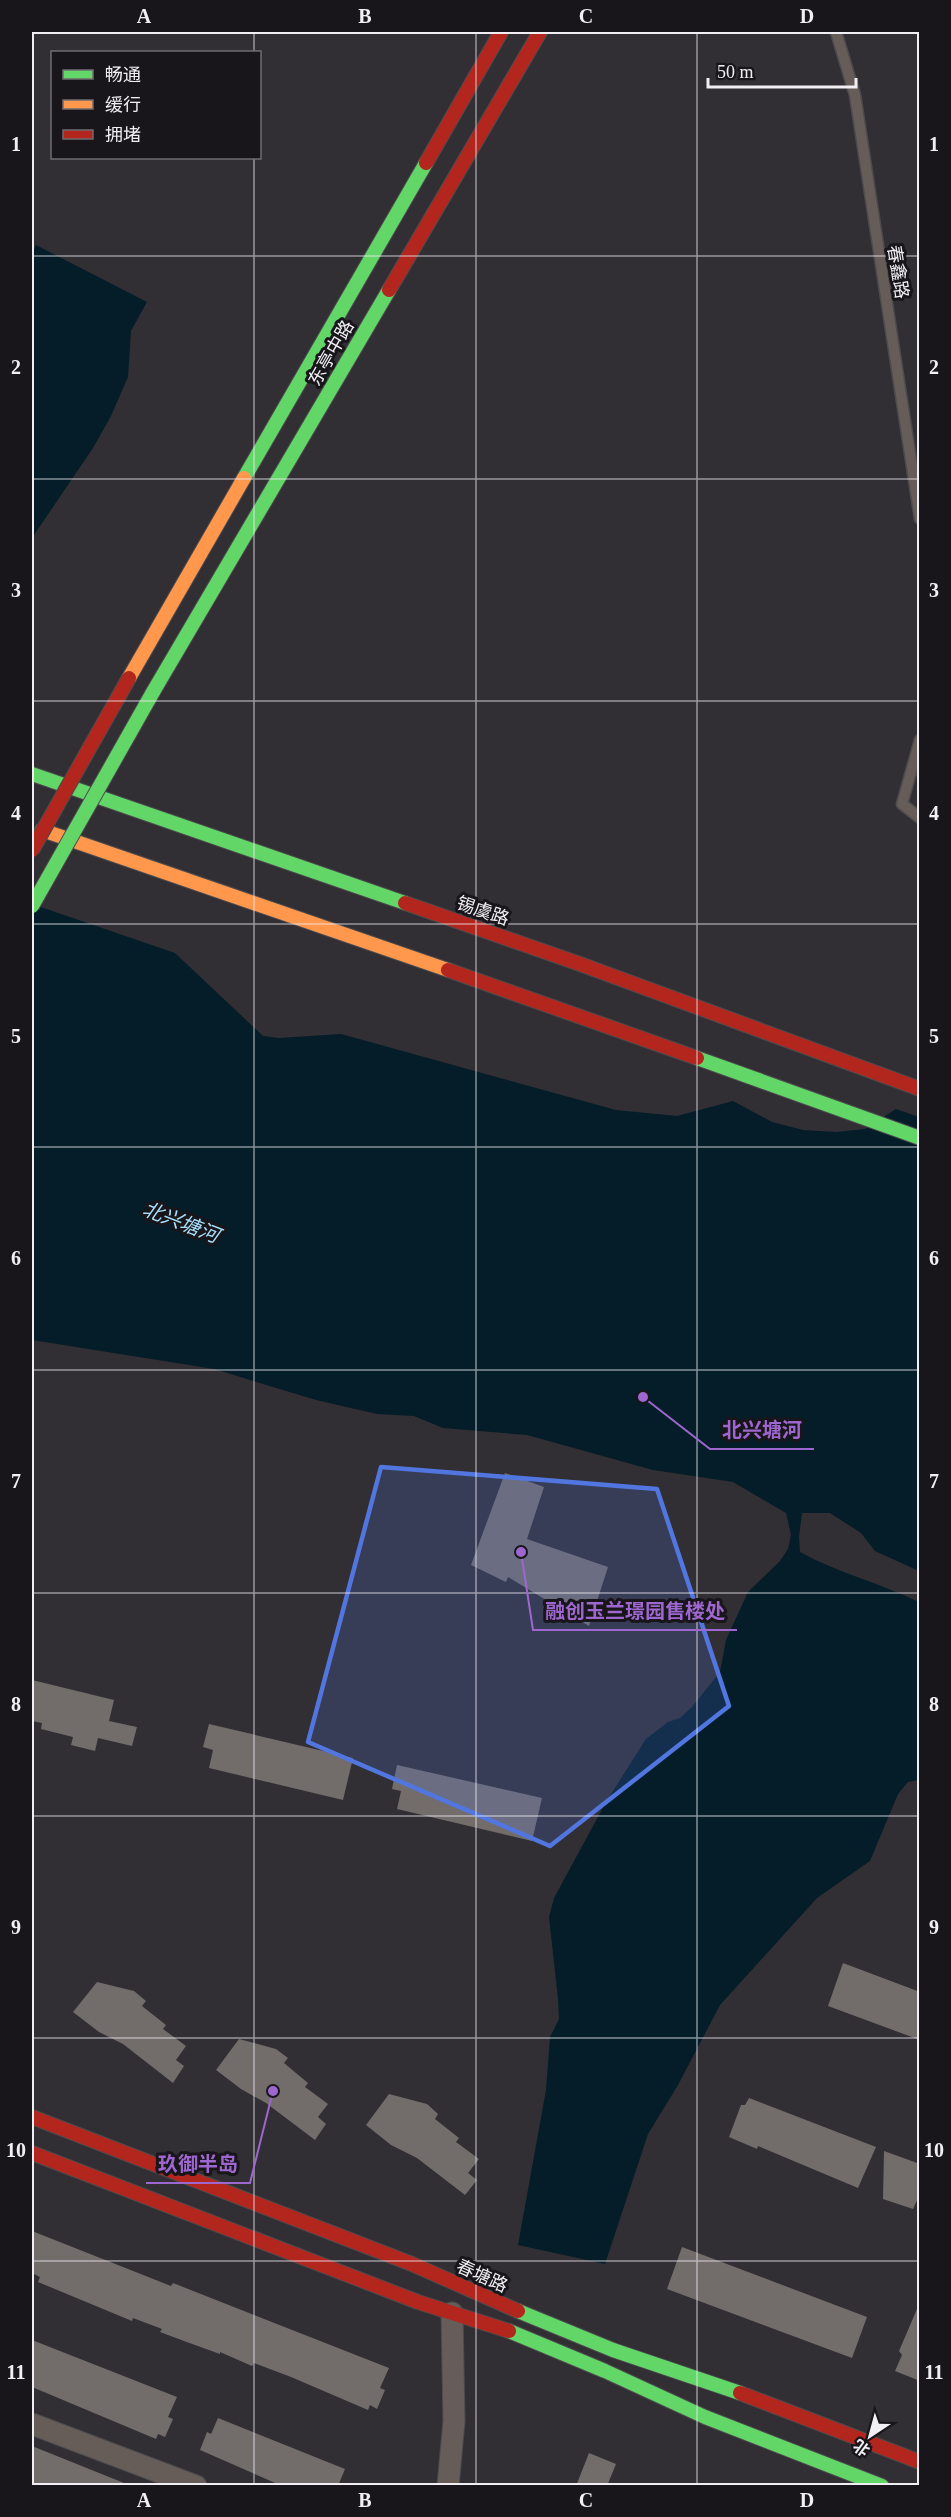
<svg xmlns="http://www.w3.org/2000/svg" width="951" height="2517" font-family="'Times New Roman','Noto Sans SC',serif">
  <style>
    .water { fill: #041d28 }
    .building { fill: #726c6b }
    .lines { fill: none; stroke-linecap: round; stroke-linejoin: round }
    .lane-casing { stroke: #4c4b4e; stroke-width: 13 }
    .street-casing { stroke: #4c4b4e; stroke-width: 23 }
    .fast-casing { stroke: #4c4b4e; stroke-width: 16 }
    .slow-casing { stroke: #4c4b4e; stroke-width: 16 }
    .jam-casing { stroke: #4c4b4e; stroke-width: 16 }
    .lane { stroke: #665d59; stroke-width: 10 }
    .street { stroke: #665d59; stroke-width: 21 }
    .fast { stroke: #63d668; stroke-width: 14 }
    .slow { stroke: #ff974d; stroke-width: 14 }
    .jam { stroke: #b3261e; stroke-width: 14 }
    .fast-bridge-casing { stroke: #4c4b4e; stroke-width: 16; stroke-linecap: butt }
    .jam-bridge-casing { stroke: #4c4b4e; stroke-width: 16; stroke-linecap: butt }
    .fast-bridge { stroke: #63d668; stroke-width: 14 }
    .jam-bridge { stroke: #b3261e; stroke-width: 14 }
    .marked { fill: #5276df; fill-opacity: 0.2; stroke: #5276df; stroke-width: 4.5; stroke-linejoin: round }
    .grid { fill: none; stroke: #f1eef4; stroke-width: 1.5; stroke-opacity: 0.55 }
    .labels { text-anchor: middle; stroke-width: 6; stroke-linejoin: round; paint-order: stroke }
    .street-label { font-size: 18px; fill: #f1eef4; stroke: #18161a }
    .water-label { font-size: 20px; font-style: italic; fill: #a5dffc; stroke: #18161a }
    .leader { fill: none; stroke: #9e66cf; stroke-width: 2 }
    .callout-dot { fill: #9e66cf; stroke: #18161a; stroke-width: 2 }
    .callout-label { font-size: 20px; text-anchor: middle; font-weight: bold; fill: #9e66cf; stroke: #18161a; stroke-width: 6; stroke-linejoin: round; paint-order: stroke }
    .neatline { fill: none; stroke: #f1eef4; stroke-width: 2 }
    .grid-label { font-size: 20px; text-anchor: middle; font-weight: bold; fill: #f1eef4 }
  </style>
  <rect width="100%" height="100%" fill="#312f34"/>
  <g class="water">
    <path d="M36,245L147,302L131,331L128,377L111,416L93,448L32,538V253Z"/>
    <path d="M32,904L175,953L263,1036L279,1038L341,1034L616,1110L677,1116L733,1101L772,1122L803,1130L836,1132L865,1129L896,1109L919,1117V1571L875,1551L861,1533L830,1513H802L799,1537L800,1552C838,1573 880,1583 919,1602V1780L908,1782L898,1794L870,1861L817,1898L720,2005L678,2085L648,2134L605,2264L518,2245L546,2090L550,2037L559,2019L558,1999L549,1917L554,1898L606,1802L646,1739L668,1722L680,1718L692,1707L720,1672L726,1640L748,1592L780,1561L788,1549L791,1535L786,1513L733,1482L653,1470L527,1435L443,1428L414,1416L377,1414L316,1400L214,1369L32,1340Z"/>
  </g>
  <g class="building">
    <path d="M505,1473L544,1487L527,1539L608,1567L589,1626L508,1577L506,1582L471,1565Z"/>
    <path d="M32,1680L114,1700L109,1721L137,1727L132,1746L98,1738L95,1751L71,1745L73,1737L41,1729L42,1723L32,1721Z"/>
    <path d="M209,1724L353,1758L343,1800L209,1768L213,1750L203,1747Z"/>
    <path d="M397,1765L542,1798L532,1841L397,1809L401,1791L392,1789Z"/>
    <path d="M843,1963L920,1992V2040L828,2006Z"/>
    <path d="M97,1982L134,1991L146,2001L142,2006L166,2025L163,2029L186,2046L176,2060L184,2066L173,2083L123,2044L99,2032L73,2012Z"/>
    <path d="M239,2039L276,2049L288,2058L284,2063L308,2083L305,2087L328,2104L318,2117L326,2124L315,2140L266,2103L241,2089L216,2070Z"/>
    <path d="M389,2094L427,2104L438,2114L435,2119L459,2138L456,2142L479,2159L468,2173L477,2180L465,2195L417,2158L391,2145L366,2125Z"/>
    <path d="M749,2098L876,2147L858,2188L758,2146L757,2149L729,2137L741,2105H745Z"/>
    <path d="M884,2151L920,2164V2194L913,2209L883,2199Z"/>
    <path d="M32,2231L171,2286L173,2283L389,2368L380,2388L385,2390L377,2409L370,2405L368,2410L291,2377L254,2363L252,2366L220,2352V2354L184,2341L160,2332L162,2329L133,2318L132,2321L38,2282L40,2277L32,2273Z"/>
    <path d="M682,2247L867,2317L852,2358L667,2289Z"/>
    <path d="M920,2302V2381L895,2371L902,2355L899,2351Z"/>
    <path d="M32,2340L177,2397L168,2417L173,2419L165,2437L158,2434L156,2439L32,2387Z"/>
    <path d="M218,2418L345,2469L338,2486H282L200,2450L207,2432L211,2434Z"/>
    <path d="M32,2446L129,2485V2486H32Z"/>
    <path d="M589,2453L616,2464L607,2486H576Z"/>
  </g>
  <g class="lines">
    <defs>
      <g id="lane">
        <path d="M836,32L855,95L920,519"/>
        <path d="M920,740L902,804L920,818"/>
      </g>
      <g id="street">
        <path d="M32,2424L196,2486"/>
        <path d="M448,2486L454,2421L452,2313"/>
      </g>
      <g id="fast">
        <path d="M244,478L426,163"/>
        <path d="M153,692L389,290"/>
        <path d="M32,774L405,903"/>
        <path d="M697,1058L920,1138"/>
        <path d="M518,2311L613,2350L740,2393"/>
        <path d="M509,2331L605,2371L705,2417L882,2486"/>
      </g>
      <g id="slow">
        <path d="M129,678L244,478"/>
        <path d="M42,830L448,970"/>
      </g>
      <g id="jam">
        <path d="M426,163L501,32"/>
        <path d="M389,290L540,32"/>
        <path d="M405,903L580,964L920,1089"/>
        <path d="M448,970L697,1058"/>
        <path d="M32,2117L412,2264L518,2311"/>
        <path d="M32,2153L418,2302L509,2331"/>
        <path d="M740,2393L920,2462"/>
      </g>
    </defs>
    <use href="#lane" class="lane-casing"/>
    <use href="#street" class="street-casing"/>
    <use href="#fast" class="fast-casing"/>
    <use href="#slow" class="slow-casing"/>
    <use href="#jam" class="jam-casing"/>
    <use href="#lane" class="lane"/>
    <use href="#street" class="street"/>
    <use href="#fast" class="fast"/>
    <use href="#slow" class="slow"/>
    <use href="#jam" class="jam"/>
    <defs>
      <path id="fast-bridge" d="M32,906L153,692"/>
      <path id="jam-bridge" d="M32,850L129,678"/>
    </defs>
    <use href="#fast-bridge" class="fast-bridge-casing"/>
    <use href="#jam-bridge" class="jam-bridge-casing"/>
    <use href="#fast-bridge" class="fast-bridge"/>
    <use href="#jam-bridge" class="jam-bridge"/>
  </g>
  <path class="marked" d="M381,1467L657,1489L729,1706L550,1846L308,1742Z"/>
  <path class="grid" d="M254,32V52M476,32V2486M697,32V2486M254,158V2486M32,256H920M32,479H920M32,701H920M32,924H920M32,1147H920M32,1370H920M32,1593H920M32,1816H920M32,2038H920M32,2261H920"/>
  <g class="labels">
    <g class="street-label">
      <text transform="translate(898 272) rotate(81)" y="6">春鑫路</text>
      <text transform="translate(331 353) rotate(-60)" y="6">东亭中路</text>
      <text transform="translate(483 911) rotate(19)" y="6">锡虞路</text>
      <text transform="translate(482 2276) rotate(24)" y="6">春塘路</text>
    </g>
    <g class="water-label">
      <text transform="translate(181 1222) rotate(21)" y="7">北兴塘河</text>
    </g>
  </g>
  <path class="leader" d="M643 1397L710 1449H814M521 1552L533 1630H737M273 2091L250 2183H146"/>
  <g class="callout-dot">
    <circle cx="643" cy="1397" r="6"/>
    <circle cx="521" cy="1552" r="6"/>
    <circle cx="273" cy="2091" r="6"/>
  </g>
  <g class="callout-label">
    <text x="762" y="1437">北兴塘河</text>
    <text x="635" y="1618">融创玉兰璟园售楼处</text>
    <text x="198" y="2171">玖御半岛</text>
  </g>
  <rect width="951" height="2517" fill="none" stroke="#18161a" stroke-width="66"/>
  <rect x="51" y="51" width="210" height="108" fill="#18161a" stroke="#6f6c71" stroke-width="1.5"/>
  <rect x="63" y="70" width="30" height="9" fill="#63d668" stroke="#6f6c71" stroke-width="1.5"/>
  <text x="105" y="81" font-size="18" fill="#f1eef4">畅通</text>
  <rect x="63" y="100" width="30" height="9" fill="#ff974d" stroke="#6f6c71" stroke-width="1.5"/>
  <text x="105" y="111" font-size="18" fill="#f1eef4">缓行</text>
  <rect x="63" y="130" width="30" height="9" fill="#b3261e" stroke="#6f6c71" stroke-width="1.5"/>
  <text x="105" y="141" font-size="18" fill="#f1eef4">拥堵</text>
  <g transform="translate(870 2436) rotate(216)" stroke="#18161a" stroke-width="4.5" paint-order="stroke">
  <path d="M0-4.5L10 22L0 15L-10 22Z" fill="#f1eef4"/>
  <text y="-9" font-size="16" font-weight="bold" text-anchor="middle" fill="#f1eef4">北</text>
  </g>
  <path d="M708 78v9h148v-9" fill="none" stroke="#f1eef4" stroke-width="3"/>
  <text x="717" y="78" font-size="18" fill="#f1eef4" stroke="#18161a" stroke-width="4.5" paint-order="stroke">50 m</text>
  <rect x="33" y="33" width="885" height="2451" class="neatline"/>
  <g class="grid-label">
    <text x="144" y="23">A</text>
    <text x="365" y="23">B</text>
    <text x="586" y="23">C</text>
    <text x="807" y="23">D</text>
    <text x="16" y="151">1</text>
    <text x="934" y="151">1</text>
    <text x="16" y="374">2</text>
    <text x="934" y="374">2</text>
    <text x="16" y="597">3</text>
    <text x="934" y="597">3</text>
    <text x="16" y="820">4</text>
    <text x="934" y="820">4</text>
    <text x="16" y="1043">5</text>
    <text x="934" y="1043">5</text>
    <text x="16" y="1265">6</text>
    <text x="934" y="1265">6</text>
    <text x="16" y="1488">7</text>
    <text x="934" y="1488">7</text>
    <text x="16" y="1711">8</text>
    <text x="934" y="1711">8</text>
    <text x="16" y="1934">9</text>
    <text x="934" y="1934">9</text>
    <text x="16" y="2157">10</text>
    <text x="934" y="2157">10</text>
    <text x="16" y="2379">11</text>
    <text x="934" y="2379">11</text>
    <text x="144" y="2507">A</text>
    <text x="365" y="2507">B</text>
    <text x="586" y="2507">C</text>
    <text x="807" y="2507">D</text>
  </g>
</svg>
